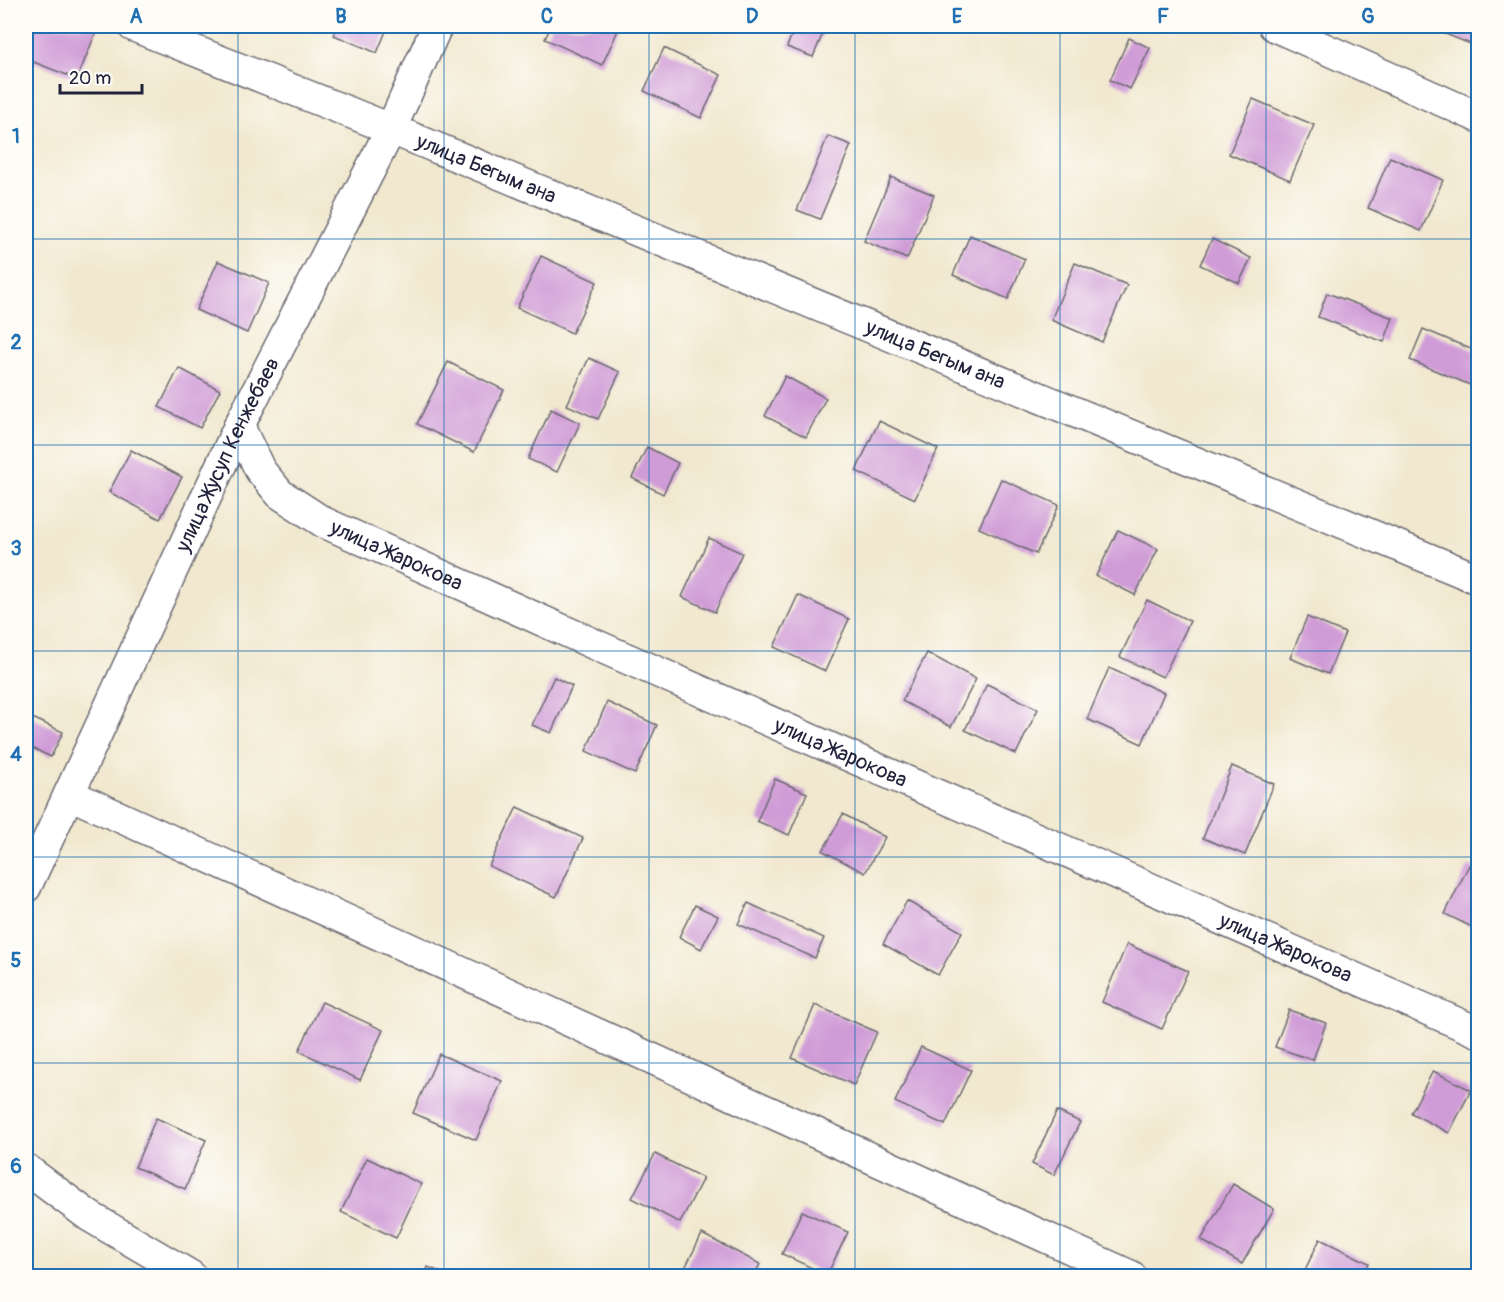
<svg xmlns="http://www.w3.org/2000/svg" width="1504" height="1302" font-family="Pangolin,sans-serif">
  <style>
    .building { fill: #d09cd7 }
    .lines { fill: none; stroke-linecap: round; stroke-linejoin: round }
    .minor-casing { stroke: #6a676f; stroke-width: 33 }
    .minor { stroke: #fff; stroke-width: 30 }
    .grid { fill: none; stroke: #1f6fb2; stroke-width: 1.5; stroke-opacity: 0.55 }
    .labels { text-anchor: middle; stroke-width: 6; stroke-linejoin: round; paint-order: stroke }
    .street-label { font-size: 21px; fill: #22223b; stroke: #fdfcf7 }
    .neatline { fill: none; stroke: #1f6fb2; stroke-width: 2 }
    .grid-label { font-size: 20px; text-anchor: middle; font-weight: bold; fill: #1f6fb2 }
  </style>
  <rect width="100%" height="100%" fill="#fdfcf7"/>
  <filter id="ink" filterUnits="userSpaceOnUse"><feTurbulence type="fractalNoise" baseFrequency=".0167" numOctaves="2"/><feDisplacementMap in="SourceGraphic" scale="12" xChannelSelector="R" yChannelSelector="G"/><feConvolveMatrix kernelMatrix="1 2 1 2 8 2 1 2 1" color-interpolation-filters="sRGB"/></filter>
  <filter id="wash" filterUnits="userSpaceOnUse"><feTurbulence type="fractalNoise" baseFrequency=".008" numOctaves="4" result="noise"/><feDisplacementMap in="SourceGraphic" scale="24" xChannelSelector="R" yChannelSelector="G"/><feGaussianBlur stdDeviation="1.35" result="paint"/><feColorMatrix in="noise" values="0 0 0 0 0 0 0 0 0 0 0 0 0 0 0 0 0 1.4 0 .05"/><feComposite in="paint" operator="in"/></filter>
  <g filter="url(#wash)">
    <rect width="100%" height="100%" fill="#f1e8cf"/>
    <g id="blocks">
      <g class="building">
        <path d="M35,26L98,27L77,79L26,59V50Z"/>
        <path d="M338,26H388L377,53L334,35Z"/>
        <path d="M551,26H620L602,65L545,39Z"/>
        <path d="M795,26H826L813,57L787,47Z"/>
        <path d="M1446,26H1478V47L1443,33Z"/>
        <path d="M1129,38L1150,48L1130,89L1110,80Z"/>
        <path d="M664,48L721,75L701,118L644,91Z"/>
        <path d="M1253,99L1314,125L1290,180L1229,154Z"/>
        <path d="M828,136L851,145L820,219L797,210Z"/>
        <path d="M1390,157L1443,180L1421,231L1368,208Z"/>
        <path d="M891,177L934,195L907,259L864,241Z"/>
        <path d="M970,235L1025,259L1008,299L953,275Z"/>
        <path d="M1212,239L1251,258L1239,283L1200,265Z"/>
        <path d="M541,256L597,282L572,333L517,308Z"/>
        <path d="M218,261L269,283L247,333L196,310Z"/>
        <path d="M1075,263L1127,285L1102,342L1051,320Z"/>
        <path d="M1327,293L1393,318L1384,342L1318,317Z"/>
        <path d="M1423,329L1478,352V378L1475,387L1410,360Z"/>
        <path d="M589,358L620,372L598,419L567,405Z"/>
        <path d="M448,362L504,390L474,452L417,424Z"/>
        <path d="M179,368L220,390L200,428L159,407Z"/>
        <path d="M785,376L826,398L806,437L765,416Z"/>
        <path d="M551,409L580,423L557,472L528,459Z"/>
        <path d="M879,421L938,449L915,499L856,471Z"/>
        <path d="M647,447L678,463L663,494L632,478Z"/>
        <path d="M131,450L182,477L160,519L109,492Z"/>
        <path d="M1001,479L1059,505L1036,554L979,528Z"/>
        <path d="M1118,530L1158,549L1135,595L1096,576Z"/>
        <path d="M709,538L742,553L715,612L682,597Z"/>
        <path d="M798,595L849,619L825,671L774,647Z"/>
        <path d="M1147,600L1190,621L1163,677L1120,657Z"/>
        <path d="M1307,617L1345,633L1328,674L1290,658Z"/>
        <path d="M927,653L976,679L951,727L902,701Z"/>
        <path d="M1109,668L1164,693L1142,744L1087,719Z"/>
        <path d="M554,677L572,686L551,733L532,725Z"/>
        <path d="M987,684L1038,709L1016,754L965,730Z"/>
        <path d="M607,702L657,725L635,774L586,751Z"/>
        <path d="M26,715L63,732L51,757L26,745Z"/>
        <path d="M1232,766L1274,784L1245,855L1203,838Z"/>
        <path d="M775,779L807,793L789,835L757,821Z"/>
        <path d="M517,807L583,838L556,897L489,866Z"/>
        <path d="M843,814L885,837L865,873L823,851Z"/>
        <path d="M1469,865L1478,870V930L1445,914Z"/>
        <path d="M907,901L962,932L938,975L883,944Z"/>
        <path d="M748,903L824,938L815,958L738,924Z"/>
        <path d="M695,905L718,916L701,949L679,937Z"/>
        <path d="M1127,944L1188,971L1162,1029L1102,1002Z"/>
        <path d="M322,1002L383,1030L360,1080L299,1051Z"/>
        <path d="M815,1005L877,1032L854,1085L792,1058Z"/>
        <path d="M1289,1010L1326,1023L1313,1060L1275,1047Z"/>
        <path d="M921,1047L971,1070L945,1125L895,1102Z"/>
        <path d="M439,1054L502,1081L476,1140L413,1113Z"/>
        <path d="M1433,1071L1471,1090L1449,1133L1411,1113Z"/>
        <path d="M1057,1111L1080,1122L1054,1175L1032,1164Z"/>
        <path d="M156,1118L206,1140L185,1189L135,1167Z"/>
        <path d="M655,1154L703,1178L680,1223L632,1198Z"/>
        <path d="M367,1158L421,1184L396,1238L341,1212Z"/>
        <path d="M1233,1184L1274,1209L1242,1264L1201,1240Z"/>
        <path d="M802,1211L848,1232L827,1275L782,1254Z"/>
        <path d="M702,1234L760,1264L754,1276H681Z"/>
        <path d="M1320,1239L1369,1263L1363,1276H1302Z"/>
        <path d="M428,1267L449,1276H424Z"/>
      </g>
    </g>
  </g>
  <g filter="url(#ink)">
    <use href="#blocks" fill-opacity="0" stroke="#6a676f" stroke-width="1.5"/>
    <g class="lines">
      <defs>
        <g id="minor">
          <path id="s1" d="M133,26L391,129L1478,579"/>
          <path d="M1274,26L1478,117"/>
          <path id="s2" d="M239,426L260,470L280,494L323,522L605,649L1478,1032"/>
          <path d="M69,794L1131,1276"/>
          <path id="s3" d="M26,887L239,426L391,129L437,26"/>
          <path d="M26,1169L89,1216L191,1276"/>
        </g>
      </defs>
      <use href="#minor" class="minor-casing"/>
      <use href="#minor" class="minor"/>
    </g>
  </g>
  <path class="grid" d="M238,26V1276M444,26V1276M649,26V1276M855,26V1276M1060,26V1276M1266,26V1276M26,239H1478M26,445H1478M26,651H1478M26,857H1478M26,1063H1478"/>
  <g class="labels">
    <g class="street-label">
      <text dy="7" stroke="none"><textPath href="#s1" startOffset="381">улица Бегым ана</textPath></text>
      <text dy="7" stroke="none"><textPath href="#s1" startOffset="867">улица Бегым ана</textPath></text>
      <text dy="7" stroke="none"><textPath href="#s3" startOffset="477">улица Жусуп Кенжебаев</textPath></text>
      <text dy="7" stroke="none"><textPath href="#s2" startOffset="212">улица Жарокова</textPath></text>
      <text dy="7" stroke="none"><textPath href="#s2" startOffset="698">улица Жарокова</textPath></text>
      <text dy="7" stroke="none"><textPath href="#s2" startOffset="1184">улица Жарокова</textPath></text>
    </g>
  </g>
  <rect width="1504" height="1302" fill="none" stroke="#fdfcf7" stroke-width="66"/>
  <path d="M60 84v9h82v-9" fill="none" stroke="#22223b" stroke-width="3"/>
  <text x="69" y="84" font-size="18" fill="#22223b" stroke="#fdfcf7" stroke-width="4.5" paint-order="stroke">20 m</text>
  <rect x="33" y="33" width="1438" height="1236" class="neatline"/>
  <g class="grid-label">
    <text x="136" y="23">A</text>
    <text x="341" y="23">B</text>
    <text x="547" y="23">C</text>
    <text x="752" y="23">D</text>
    <text x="957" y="23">E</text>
    <text x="1163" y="23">F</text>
    <text x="1368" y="23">G</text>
    <text x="16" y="143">1</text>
    <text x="16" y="349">2</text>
    <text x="16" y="555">3</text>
    <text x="16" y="761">4</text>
    <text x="16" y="967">5</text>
    <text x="16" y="1173">6</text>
  </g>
</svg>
